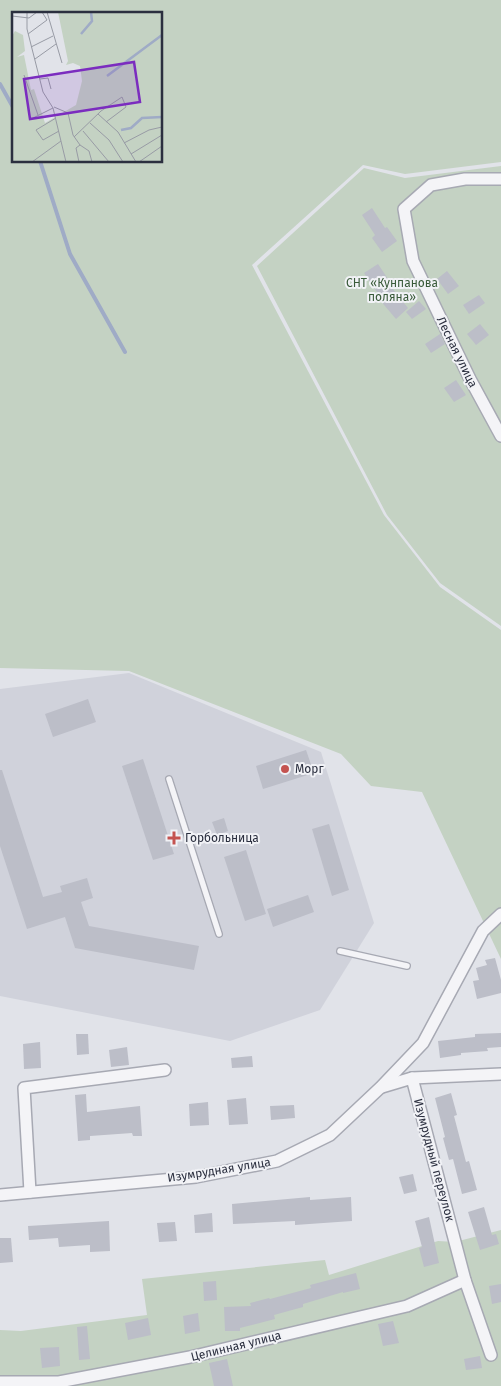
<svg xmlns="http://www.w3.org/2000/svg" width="501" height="1386" font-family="'Fira Sans',sans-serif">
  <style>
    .built { fill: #d0d2db }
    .green { fill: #c4d2c3; fill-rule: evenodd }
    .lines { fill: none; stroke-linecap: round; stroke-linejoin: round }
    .stream { stroke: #9fabc6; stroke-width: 4 }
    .building { fill: #bcbec8 }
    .lane-casing { stroke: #a7a9b3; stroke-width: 8 }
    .street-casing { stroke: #a7a9b3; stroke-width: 14 }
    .lane { stroke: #f4f4f7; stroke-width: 5.5 }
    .street { stroke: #f4f4f7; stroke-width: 11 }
    .poi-dot { fill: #c45350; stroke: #f1f2f6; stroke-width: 2 }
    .labels { text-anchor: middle; stroke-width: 4; stroke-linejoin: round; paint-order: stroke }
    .park-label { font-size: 12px; fill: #395a39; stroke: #f1f2f6 }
    .street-label { font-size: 12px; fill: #2b2f3f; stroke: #f1f2f6 }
    .poi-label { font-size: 12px; fill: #2b2f3f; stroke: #f1f2f6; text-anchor: start }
    .inset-river { fill: none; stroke: #9fabc6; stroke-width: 2.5 }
    .inset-road { fill: none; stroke: #989ba5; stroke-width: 1 }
    .view { fill: #7b2cbf; fill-opacity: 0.15; stroke: #7b2cbf; stroke-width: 2.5 }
    .inset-edge { fill: none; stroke: #2b2f3f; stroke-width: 2.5 }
  </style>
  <rect width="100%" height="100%" fill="#e1e3e9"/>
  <path class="built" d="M129,673L321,752L374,923L320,1010L230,1041L0,996V689Z"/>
  <g class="green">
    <path d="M0,0H501V162L405,174L363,165L252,265L384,515L440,587L501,630V959L422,792L371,786L341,754L129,671L0,668ZM14,14H161V161H14Z"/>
    <path d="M501,166V626L440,583L387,515L257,266L364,168L405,178Z"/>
    <path d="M501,1230V1386H0V1330L21,1331L147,1315L142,1279L325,1260L329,1275L438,1241L455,1242Z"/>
  </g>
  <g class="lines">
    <g class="stream">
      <path d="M0,84L14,109"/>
      <path d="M40,161L70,254L125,352"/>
    </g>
  </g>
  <g class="building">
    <path d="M372,208L385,228L387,227L397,241L382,252L372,238L375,235L362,215Z"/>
    <path d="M378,264L390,282L388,283L408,308L396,319L379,299L381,298L364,273Z"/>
    <path d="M447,271L459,286L448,294L437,279Z"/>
    <path d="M479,295L485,303L469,314L463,305Z"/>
    <path d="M419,301L426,309L412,319L406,312Z"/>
    <path d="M480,324L489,335L476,345L467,334Z"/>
    <path d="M440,334L445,344L431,353L425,344Z"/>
    <path d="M456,380L466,395L454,402L444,388Z"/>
    <path d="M88,699L96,722L53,737L45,714Z"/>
    <path d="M306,750L314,773L263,789L256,766Z"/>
    <path d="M143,759L174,854L153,860L122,766Z"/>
    <path d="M0,770H2L43,897L62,892L60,886L87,878L93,898L81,902L89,926L199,946L194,970L75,948L65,917L27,929L0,846Z"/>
    <path d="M224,818L228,831L217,835L212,822Z"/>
    <path d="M329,824L349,890L332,896L312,829Z"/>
    <path d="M246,850L266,914L245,921L224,857Z"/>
    <path d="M308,895L314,912L273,927L267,909Z"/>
    <path d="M495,958L501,980V993L477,999L473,981L479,980L476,968L487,965L485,960Z"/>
    <path d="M501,1033V1047L487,1048L488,1051L461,1053V1055L440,1058L438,1041L475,1037V1034Z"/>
    <path d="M76,1034H88L89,1054L77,1055Z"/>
    <path d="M40,1042L41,1068L24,1069L23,1044Z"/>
    <path d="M127,1047L129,1065L111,1067L109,1050Z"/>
    <path d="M252,1056L253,1067L232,1068L231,1058Z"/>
    <path d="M451,1093L457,1115L454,1116L466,1162L469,1161L477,1190L462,1194L453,1159L449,1160L443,1138L445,1137L435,1098Z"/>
    <path d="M86,1094L87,1112L140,1106L142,1136H133L132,1133L90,1136V1140L78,1141L75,1095Z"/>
    <path d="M246,1098L248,1124L229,1125L227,1100Z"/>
    <path d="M208,1102L209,1125L190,1126L189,1104Z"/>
    <path d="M294,1105L295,1118L271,1120L270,1106Z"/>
    <path d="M413,1174L417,1191L404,1194L399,1177Z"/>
    <path d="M310,1197V1200L351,1197L352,1221L295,1225V1221L233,1224L232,1204Z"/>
    <path d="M484,1207L492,1235L496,1234L499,1244L480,1250L468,1212Z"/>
    <path d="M212,1213L213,1232L195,1233L194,1215Z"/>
    <path d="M429,1217L439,1263L424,1267L419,1248L422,1247L415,1221Z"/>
    <path d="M109,1221L110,1251L90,1252V1245L59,1247L58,1238L29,1240L28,1226Z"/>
    <path d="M175,1222L177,1241L159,1242L157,1223Z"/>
    <path d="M0,1238H11L13,1262L0,1263Z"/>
    <path d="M356,1273L360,1289L343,1293V1292L303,1304V1307L274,1315L275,1319L240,1328V1331H225L224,1307L251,1306L250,1303L269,1298L270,1299L311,1288L310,1285Z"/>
    <path d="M216,1281L217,1300L204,1301L203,1282Z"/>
    <path d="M501,1284V1302L492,1304L489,1286Z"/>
    <path d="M198,1313L200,1331L185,1334L183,1316Z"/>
    <path d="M148,1318L151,1335L128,1340L125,1323Z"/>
    <path d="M393,1321L399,1343L383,1346L378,1324Z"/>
    <path d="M87,1326L90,1359L79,1360L77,1327Z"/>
    <path d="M59,1347L60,1366L42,1368L40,1348Z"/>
    <path d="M480,1356L482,1368L466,1370L464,1359Z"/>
    <path d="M227,1359L233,1386H214L209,1363Z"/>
  </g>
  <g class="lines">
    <defs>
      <g id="lane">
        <path d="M169,779L219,934"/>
        <path d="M340,951L407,966"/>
      </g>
      <g id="street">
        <path d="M501,179H465L431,185L404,209L413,261L470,379L501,436"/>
        <path d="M412,1078L465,1280L491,1355"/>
        <path d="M382,1087L412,1078L501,1074"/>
        <path d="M30,1192L24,1088L165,1070"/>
        <path d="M0,1195L196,1177L277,1161L330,1135L381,1087L423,1043L483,931L501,914"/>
        <path d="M0,1382H59L190,1357L407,1306L465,1280"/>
      </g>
    </defs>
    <use href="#lane" class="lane-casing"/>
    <use href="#street" class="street-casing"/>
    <use href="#lane" class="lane"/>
    <use href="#street" class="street"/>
  </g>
  <g class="poi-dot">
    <circle cx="285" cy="769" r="5"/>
    <path d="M171.5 830.5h5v5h5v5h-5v5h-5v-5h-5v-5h5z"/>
  </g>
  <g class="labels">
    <g class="park-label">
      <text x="392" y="287">СНТ «Кунпанова<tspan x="392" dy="14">поляна»</tspan></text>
    </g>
    <g class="street-label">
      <text transform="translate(457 352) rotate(64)" y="4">Лесная улица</text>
      <text transform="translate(434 1160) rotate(75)" y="4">Изумрудный переулок</text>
      <text transform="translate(219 1170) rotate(-9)" y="4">Изумрудная улица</text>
      <text transform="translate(236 1346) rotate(-14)" y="4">Целинная улица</text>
    </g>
    <g class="poi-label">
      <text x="295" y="773">Морг</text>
      <text x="185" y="842">Горбольница</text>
    </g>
  </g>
  <g transform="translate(12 12)">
    <rect width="150" height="150" fill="#e1e3e9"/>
    <path d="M46,0H150V150H0V24L3,19L11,23L13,39L5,45L12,43L19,78L22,77L33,111L64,93L70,69L68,54L61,51L54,53L56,49Z" fill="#c4d2c3"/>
    <path class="inset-river" d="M69,22L80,9L79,0M95,64L150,23M109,118L119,116L130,106L150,105"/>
    <path class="inset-road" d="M15,0V17L31,80L41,96L54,150M35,0L50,51M0,4L17,6L25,0M16,22L35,8L30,0M19,35L41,24M23,47L44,32M12,63L26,103M28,67L36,66L39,77M42,95L56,101L61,123L68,133L64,136L67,150M86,102L106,120L124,150M21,106L41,96M44,106L24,118L31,128L47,119M78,111L97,128L111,150M71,119L97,150M62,125L89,99L110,85L114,95L94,110M112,131L137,118L150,115M68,133L77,139L80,150M119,142L150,123M20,150L49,129M127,150L150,134"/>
    <path class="view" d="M122,50L128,90L18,107L12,67Z"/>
    <rect width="150" height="150" class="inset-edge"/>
  </g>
</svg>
